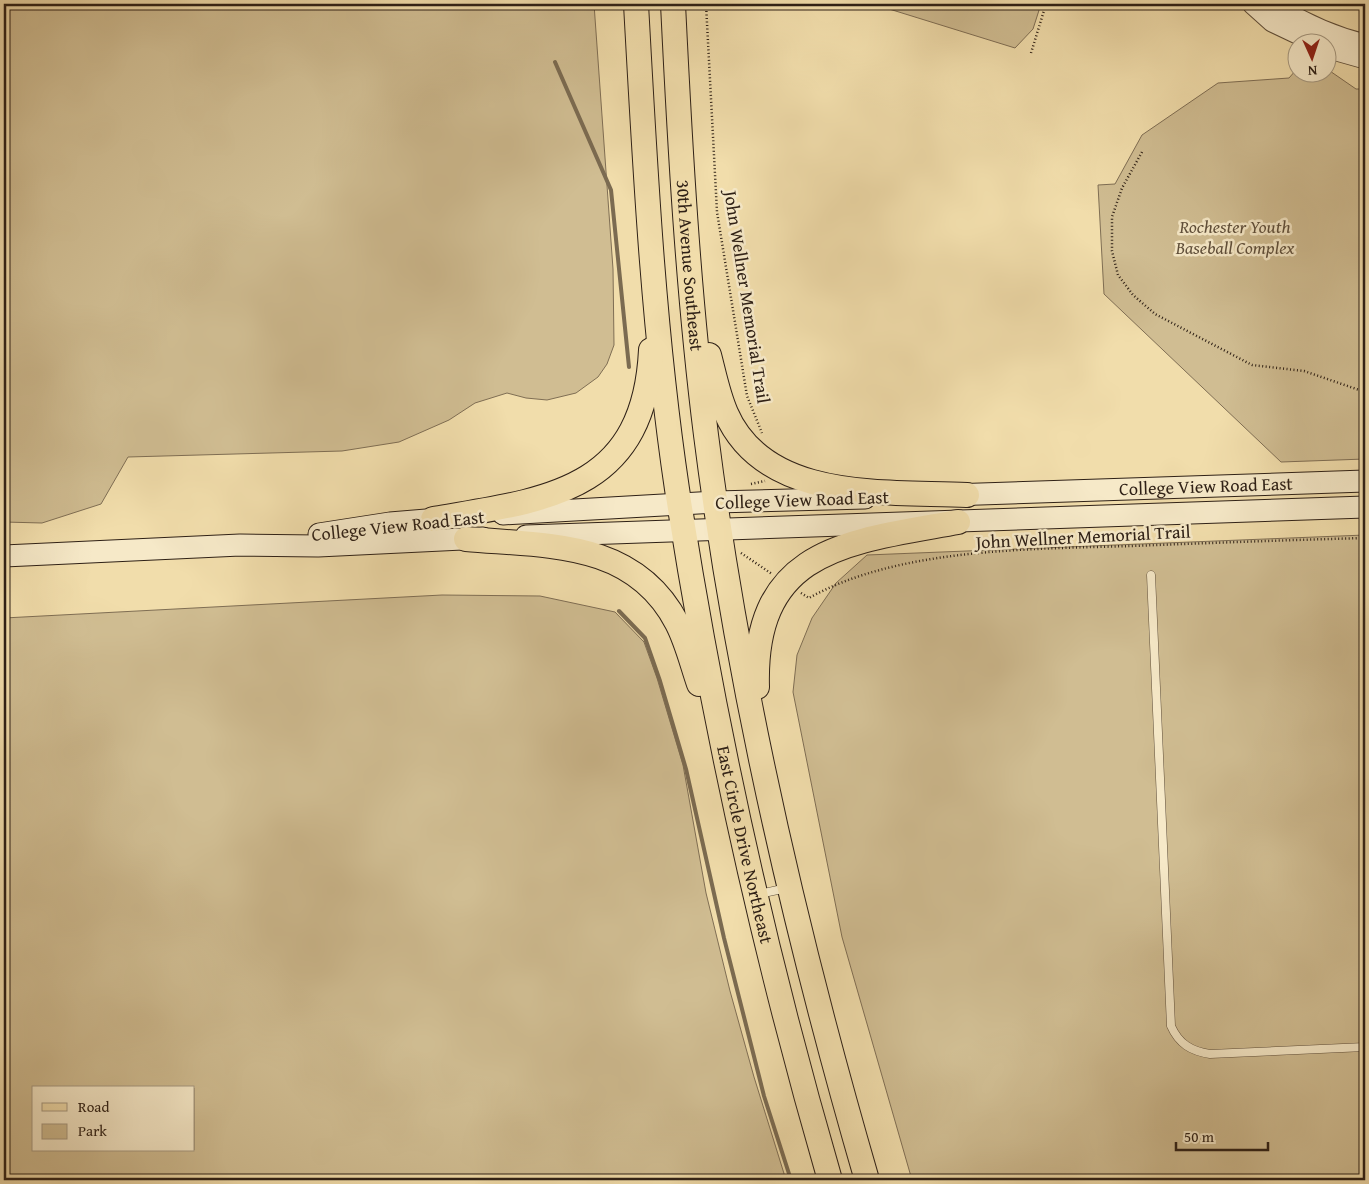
<svg xmlns="http://www.w3.org/2000/svg" width="1369" height="1184" font-family="'Gentium Book Plus',serif">
  <style>
    .green { fill: #d0bd92; stroke: #7f6e54; fill-rule: evenodd }
    .lines { fill: none; stroke-linecap: round; stroke-linejoin: round }
    .stream { stroke: #7b6b51; stroke-width: 4 }
    .service-casing { stroke: #5f4f3b; stroke-width: 9 }
    .tertiary-casing { stroke: #5f4f3b; stroke-width: 21 }
    .secondary-casing { stroke: #2e2016; stroke-width: 23 }
    .primary-casing { stroke: #2e2016; stroke-width: 26 }
    .path { stroke: #2e2016; stroke-width: 2.5; stroke-dasharray: 1 2.5; stroke-linecap: butt }
    .service { stroke: #f6e9c8; stroke-width: 8 }
    .tertiary { stroke: #f6e9c8; stroke-width: 19 }
    .secondary { stroke: #f6e9c8; stroke-width: 21 }
    .primary { stroke: #f1ddab; stroke-width: 24 }
    .labels { text-anchor: middle; stroke-width: 5; stroke-linejoin: round; paint-order: stroke }
    .park-label { font-size: 18px; font-style: italic; fill: #5f4f3b; stroke: #f6e9c8 }
    .street-label { font-size: 18px; fill: #2e2016; stroke: #f6e9c8 }
  </style>
  <rect width="100%" height="100%" fill="#f1ddab"/>
  <filter id="stains"><feTurbulence type="fractalNoise" baseFrequency=".004" numOctaves="4"/><feColorMatrix values="0 0 0 0 .2 0 0 0 0 .09 0 0 0 0 .02 0 0 0 .5 -.17"/></filter>
  <radialGradient id="worn" r=".72"><stop offset=".6" stop-color="#630" stop-opacity="0"/><stop offset="1" stop-color="#630" stop-opacity=".3"/></radialGradient>
  <g class="green">
    <path d="M4,4H594L613,269L614,345L607,364L598,377L576,393L547,400L526,398L507,393L475,403L449,420L399,442L342,451L128,457L101,504L42,523L4,522Z"/>
    <path d="M873,4H1041L1033,29L1015,48Z"/>
    <path d="M1327,69L1356,89H1365V459L1281,462L1104,294L1098,185L1115,184L1142,135L1218,83L1289,78L1296,70V72H1326Z"/>
    <path d="M1365,535V1180H912L842,937L793,692L797,655L812,618L836,583L867,555Z"/>
    <path d="M442,595L540,596L615,612L644,642L657,678L683,765L706,893L730,991L754,1077L786,1180H4V618ZM34,1088H194V1150H34Z"/>
  </g>
  <g class="lines">
    <g class="stream">
      <path d="M555,62L611,190L629,367"/>
      <path d="M619,611L645,638L660,681L686,769L724,938L764,1096L791,1180"/>
    </g>
    <defs>
      <g id="service">
        <path d="M1151,575L1171,1026C1179,1044 1191,1051 1210,1054L1365,1047"/>
        <path d="M759,894L787,888"/>
      </g>
      <g id="tertiary">
        <path d="M1252,4L1272,22L1314,42"/>
        <path d="M1274,4C1303,23 1332,36 1365,44"/>
        <path d="M1326,48L1365,59"/>
      </g>
      <g id="secondary">
        <path id="s1" d="M950,495L1365,481"/>
        <path d="M503,514L716,502L865,498"/>
        <path d="M319,534L390,523L450,518"/>
        <path d="M526,536L1365,507"/>
        <path d="M4,556L240,545L318,546L483,538"/>
      </g>
      <g id="primary">
        <path id="s2" d="M636,4C645,166 653,328 677,489C713,723 764,953 830,1180"/>
        <path id="s3" d="M673,4C680,148 688,292 706,435C738,688 796,936 867,1180"/>
        <path d="M709,355C714,374 718,395 726,413C765,503 886,491 967,495"/>
        <path d="M433,519C548,500 644,491 651,350"/>
        <path d="M466,539C546,546 634,540 677,623C687,642 692,664 699,684"/>
        <path d="M757,687C753,547 849,542 958,522"/>
      </g>
    </defs>
    <use href="#service" class="service-casing"/>
    <use href="#tertiary" class="tertiary-casing"/>
    <use href="#secondary" class="secondary-casing"/>
    <use href="#primary" class="primary-casing"/>
    <g class="path">
      <path d="M706,4L717,212L747,396L762,433"/>
      <path d="M1031,53L1046,4"/>
      <path d="M1142,152L1122,188L1112,217V251L1118,275L1133,295L1155,314L1252,365L1304,371L1365,392"/>
      <path d="M751,484L765,481"/>
      <path d="M741,553L772,574"/>
      <path d="M801,593L809,598C898,548 1030,549 1131,546C1209,543 1287,540 1365,538"/>
    </g>
    <use href="#service" class="service"/>
    <use href="#tertiary" class="tertiary"/>
    <use href="#secondary" class="secondary"/>
    <use href="#primary" class="primary"/>
  </g>
  <g class="labels">
    <g class="park-label">
      <text x="1235" y="233">Rochester Youth<tspan x="1235" dy="21">Baseball Complex</tspan></text>
    </g>
    <g class="street-label">
      <text dy="6" stroke="none"><textPath href="#s3" startOffset="262">30th Avenue Southeast</textPath></text>
      <text transform="translate(747 297) rotate(81)" y="6">John Wellner Memorial Trail</text>
      <text dy="6" stroke="none"><textPath href="#s1" startOffset="256">College View Road East</textPath></text>
      <text transform="translate(802 500) rotate(-2)" y="6">College View Road East</text>
      <text transform="translate(398 526) rotate(-6)" y="6">College View Road East</text>
      <text transform="translate(1083 537) rotate(-3)" y="6">John Wellner Memorial Trail</text>
      <text dy="6" stroke="none"><textPath href="#s2" startOffset="849">East Circle Drive Northeast</textPath></text>
    </g>
  </g>
  <rect width="1369" height="1184" fill="none" stroke="#f1ddab" stroke-width="20"/>
  <rect x="5" y="5" width="1359" height="1174" fill="none" stroke="#2e2016" stroke-width="2.5"/>
  <rect x="10" y="10" width="1349" height="1164" fill="none" stroke="#2e2016"/>
  <rect x="32" y="1086" width="162" height="65" fill="#f6e9c8" stroke="#a69981"/>
  <rect x="42" y="1103" width="25" height="8" fill="#f1ddab" stroke="#a69981"/>
  <text x="78" y="1112" font-size="15" fill="#2e2016">Road</text>
  <rect x="42" y="1124" width="25" height="15" fill="#d0bd92" stroke="#a69981"/>
  <text x="78" y="1136" font-size="15" fill="#2e2016">Park</text>
  <g transform="translate(1312 58) rotate(177)"><circle r="24" fill="#f6e9c8" stroke="#a69981"/>
  <path d="M0-4L9 19L0 12L-9 19Z" fill="#8f2418"/>
  <text y="-8" font-size="14" font-weight="bold" text-anchor="middle" fill="#2e2016">N</text>
  </g>
  <path d="M1176 1142v8h92v-8" fill="none" stroke="#2e2016" stroke-width="2.5"/>
  <text x="1184" y="1142" font-size="15" fill="#2e2016" stroke="#f6e9c8" stroke-width="4" paint-order="stroke">50 m</text>
  <rect width="100%" height="100%" filter="url(#stains)"/>
  <rect width="100%" height="100%" fill="url(#worn)"/>
</svg>
